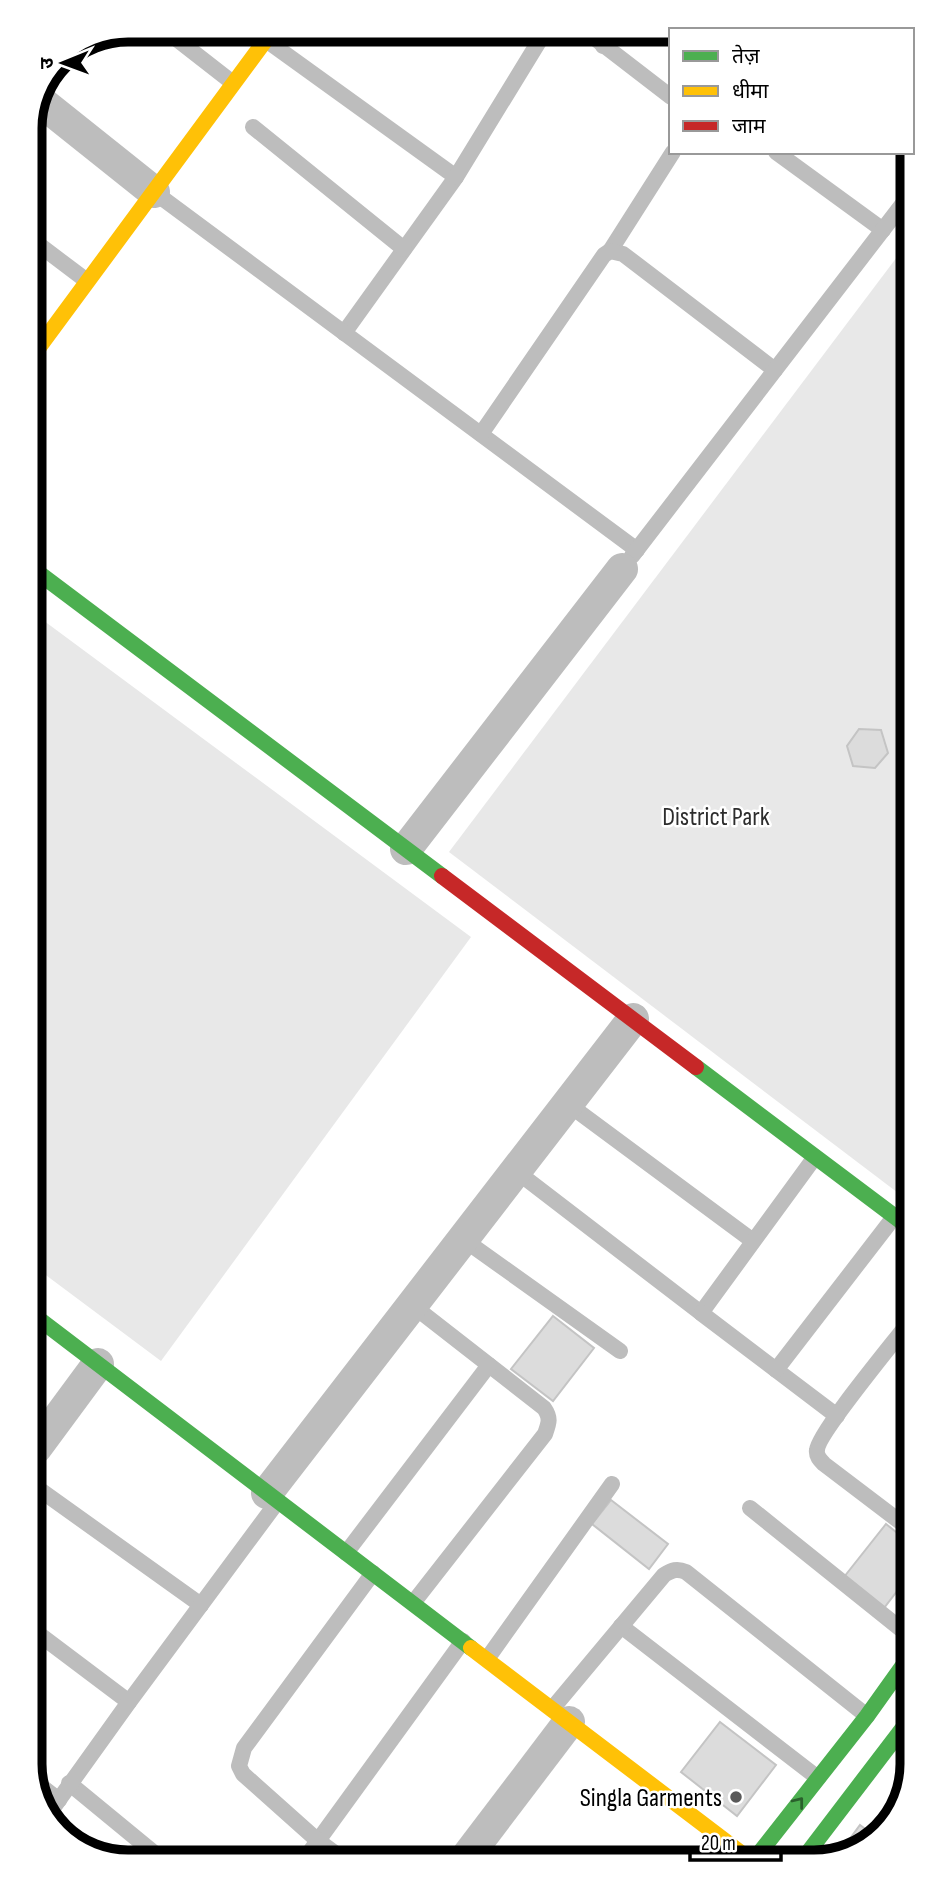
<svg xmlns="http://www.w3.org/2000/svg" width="942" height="1892" font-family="'Sofia Sans Condensed','Noto Sans Devanagari',sans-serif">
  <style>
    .green { fill: #e8e8e8 }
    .building { fill: #dcdcdc; stroke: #c4c4c4; stroke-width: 2 }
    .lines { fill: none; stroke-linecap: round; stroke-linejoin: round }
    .lane { stroke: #bdbdbd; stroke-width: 16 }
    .street { stroke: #bdbdbd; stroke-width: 32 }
    .fast { stroke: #4caf50; stroke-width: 16 }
    .slow { stroke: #ffc107; stroke-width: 16 }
    .jam { stroke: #c62828; stroke-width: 16 }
    .oneway { stroke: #2a602c }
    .poi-dot { fill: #595959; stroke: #fff; stroke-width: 2.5 }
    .labels { text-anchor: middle; stroke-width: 5; stroke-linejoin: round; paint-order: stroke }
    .park-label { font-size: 26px; fill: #2d2d2d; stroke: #fff }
    .poi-label { font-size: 26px; fill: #000; stroke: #fff; text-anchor: end }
    .rim { fill: none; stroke: #000; stroke-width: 9 }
  </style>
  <rect width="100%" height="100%" fill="#fff"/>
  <g class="green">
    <path d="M906,245L910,1202L449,852Z"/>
    <path d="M32,612L471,937L161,1361L35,1267Z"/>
  </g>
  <g class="building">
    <path d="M859,729L881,730L888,753L875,768L853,766L847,746Z"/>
    <path d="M553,1316L594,1348L553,1401L511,1369Z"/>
    <path d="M611,1500L668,1544L649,1569L592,1524Z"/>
    <path d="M886,1524L911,1544V1573L884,1608L844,1577Z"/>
    <path d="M720,1722L776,1765L737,1816L681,1772Z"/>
    <path d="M860,1825L875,1836L851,1855H838Z"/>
  </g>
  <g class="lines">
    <g class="lane">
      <path d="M165,30L233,83"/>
      <path d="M584,30L671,97"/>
      <path d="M266,40L456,177L344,333"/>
      <path d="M603,46L616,30"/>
      <path d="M253,127L404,249"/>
      <path d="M776,152L883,230"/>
      <path d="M456,177L546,30"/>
      <path d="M154,192L637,550"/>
      <path d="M30,238L87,281"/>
      <path d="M610,251L673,152"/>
      <path d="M481,434L604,255L610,251L623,254L775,370"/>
      <path d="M632,556L905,201"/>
      <path d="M568,1104L753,1241"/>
      <path d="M516,1171L701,1313L815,1157"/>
      <path d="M463,1239L620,1351"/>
      <path d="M412,1305L544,1408C551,1418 549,1423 545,1434L413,1603"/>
      <path d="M701,1313L837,1416"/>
      <path d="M910,1321C895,1341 818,1433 817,1450C816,1456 820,1460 824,1464L911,1530"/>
      <path d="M776,1370L894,1217"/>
      <path d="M36,1487L201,1605"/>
      <path d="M750,1508L912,1638"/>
      <path d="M346,1553L489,1365"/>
      <path d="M621,1626L818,1778"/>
      <path d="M36,1632L129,1702"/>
      <path d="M487,1659L612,1484"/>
      <path d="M552,1709L664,1575C672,1570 677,1568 686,1572L867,1716"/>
      <path d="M37,1783L59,1800"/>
      <path d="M69,1783L165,1862"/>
      <path d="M48,1815L129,1702L278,1501"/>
      <path d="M304,1860L463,1641"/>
      <path d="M344,1860L317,1840L243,1774L239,1766L244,1748L373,1573"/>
    </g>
    <g class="street">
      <path d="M40,101L154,192"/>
      <path d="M406,849L622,569"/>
      <path d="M36,1448L98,1364"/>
      <path d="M267,1493L633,1019"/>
      <path d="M465,1859L569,1722"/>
    </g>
    <g class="fast">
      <path d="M32,568L442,876"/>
      <path d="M696,1067L910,1228"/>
      <path d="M35,1316L471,1648"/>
      <path d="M806,1855L912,1716"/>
      <path d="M757,1856L867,1716L912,1653"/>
    </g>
    <g class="slow">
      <path d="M31,358L273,30"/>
      <path d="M471,1648L745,1856"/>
    </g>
    <path class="jam" d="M442,876L696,1067"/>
  </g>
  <defs><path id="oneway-chevron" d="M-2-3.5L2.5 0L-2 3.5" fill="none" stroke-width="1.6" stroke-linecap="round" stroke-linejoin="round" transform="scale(1.75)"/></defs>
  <use class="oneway" href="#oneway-chevron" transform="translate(799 1802) rotate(-52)"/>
  <circle class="poi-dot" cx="736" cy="1797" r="7"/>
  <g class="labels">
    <g class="park-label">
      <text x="716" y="825">District Park</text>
    </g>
    <g class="poi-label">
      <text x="722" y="1806">Singla Garments</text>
    </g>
  </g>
  <path d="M0 0H942V1892H0ZM128 42H814A86 86 0 0 1 900 128V1764A86 86 0 0 1 814 1850H128A86 86 0 0 1 42 1764V128A86 86 0 0 1 128 42Z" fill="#fff" fill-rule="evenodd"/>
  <path class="rim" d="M128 42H814A86 86 0 0 1 900 128V1764A86 86 0 0 1 814 1850H128A86 86 0 0 1 42 1764V128A86 86 0 0 1 128 42Z"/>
  <rect x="669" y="28" width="245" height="126" fill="#ffffff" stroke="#999999" stroke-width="2"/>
  <rect x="683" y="51" width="35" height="10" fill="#4caf50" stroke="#999999" stroke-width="2"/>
  <text x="732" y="63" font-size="21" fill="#000000">तेज़</text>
  <rect x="683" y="86" width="35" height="10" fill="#ffc107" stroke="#999999" stroke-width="2"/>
  <text x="732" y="98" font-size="21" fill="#000000">धीमा</text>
  <rect x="683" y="121" width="35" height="10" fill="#c62828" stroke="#999999" stroke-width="2"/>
  <text x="732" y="133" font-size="21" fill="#000000">जाम</text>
  <g transform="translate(63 63) rotate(269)" stroke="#ffffff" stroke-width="5" paint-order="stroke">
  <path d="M0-5L12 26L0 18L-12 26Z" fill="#000000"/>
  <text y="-10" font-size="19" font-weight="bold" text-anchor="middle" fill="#000000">उ</text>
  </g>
  <path d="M690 1850v10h91v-10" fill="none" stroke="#000000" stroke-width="3.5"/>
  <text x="701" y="1850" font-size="21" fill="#000000" stroke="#ffffff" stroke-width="5" paint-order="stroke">20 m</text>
</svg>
